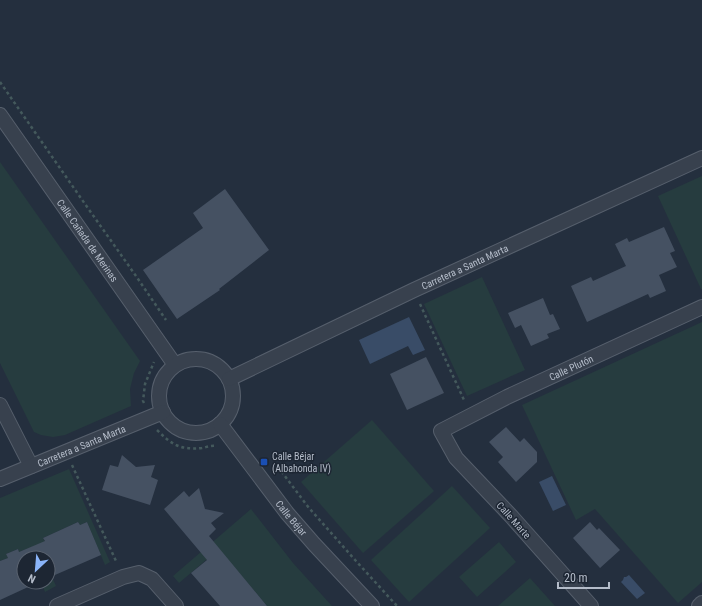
<svg xmlns="http://www.w3.org/2000/svg" width="702" height="606" font-family="'Roboto Condensed',sans-serif">
  <style>
    .green { fill: #263c3f }
    .water { fill: #394c67 }
    .building { fill: #455162 }
    .lines { fill: none; stroke-linecap: round; stroke-linejoin: round }
    .street-casing { stroke: #565f6c; stroke-width: 16 }
    .path { stroke: #44595c; stroke-width: 2.5; stroke-dasharray: 3 3; stroke-linecap: butt }
    .street { stroke: #38414e; stroke-width: 14 }
    .transit-dot { fill: #1a4fb4; stroke: #1d2633; stroke-width: 1.5 }
    .labels { text-anchor: middle; stroke-width: 3; stroke-linejoin: round; paint-order: stroke }
    .street-label { font-size: 10px; fill: #b4bcc9; stroke: #1d2633 }
    .poi-label { font-size: 10px; fill: #b4bcc9; stroke: #1d2633; text-anchor: start }
  </style>
  <rect width="100%" height="100%" fill="#242f3e"/>
  <g class="green">
    <path d="M0,162L140,361L134,373L130,389L131,406L65,435L53,437L41,435L34,432L0,363Z"/>
    <path d="M702,176V289H701L658,196Z"/>
    <path d="M482,277L525,370L467,396L424,304Z"/>
    <path d="M702,322V582L678,603L595,509L576,520L522,405Z"/>
    <path d="M372,420L434,491L363,553L301,482Z"/>
    <path d="M69,469L110,562L105,565L87,522L80,525L78,522L43,538L45,542L19,552L18,549L6,554L8,558L0,561V498Z"/>
    <path d="M452,486L490,528L409,602L371,560Z"/>
    <path d="M251,509L293,563L332,606H267L219,549L179,583L173,576Z"/>
    <path d="M499,542L516,562L477,597L459,577Z"/>
    <path d="M48,568L56,586L45,592L41,582H48Z"/>
    <path d="M530,578L555,606H498Z"/>
  </g>
  <g class="water">
    <path d="M409,317L425,350L413,355L408,346L370,364L359,340Z"/>
    <path d="M552,476L566,505L553,511L539,482Z"/>
    <path d="M629,575L645,593L637,599L621,582L623,580L624,577H626Z"/>
  </g>
  <g class="building">
    <path d="M225,189L269,250L219,289L220,290L177,319L143,270L203,228L193,213Z"/>
    <path d="M664,227L675,251L670,253L677,267L659,275L666,291L650,298L648,294L587,322L571,286L591,277L593,281L626,266L615,244L627,238L629,242Z"/>
    <path d="M543,298L550,315L553,314L560,329L547,334L549,338L531,346L521,325L515,328L508,313Z"/>
    <path d="M426,357L444,393L407,410L390,374Z"/>
    <path d="M506,427L520,442L524,438L537,452V462L516,482L498,462L503,457L489,442Z"/>
    <path d="M122,455L136,467L155,465L151,477L158,480L150,505L102,490L110,465L118,467Z"/>
    <path d="M199,488L205,509L224,513L211,523L216,529L209,536L267,606H220L191,573L207,560L164,509L184,491L189,497Z"/>
    <path d="M78,522L80,525L87,522L101,555L48,578V558H24V582H39L0,600V561L8,558L6,554L18,549L19,552L45,541L43,538Z"/>
    <path d="M590,522L597,530L599,528L620,550L600,568L573,538Z"/>
  </g>
  <g class="lines">
    <defs>
      <g id="street">
        <path id="s1" d="M0,115L175,365"/>
        <circle cx="196" cy="396" r="37"/>
        <path id="s2" d="M229,379L414,290L702,158"/>
        <path d="M0,405L31,466"/>
        <path id="s3" d="M220,424L287,513L314,544L372,606"/>
        <path id="s4" d="M0,479L163,412"/>
        <path d="M57,606L123,577L139,573L152,579L176,606"/>
        <path id="s5" d="M591,606L511,516L456,458L441,431L507,397L702,307"/>
        <path d="M699,606L702,603"/>
      </g>
    </defs>
    <use href="#street" class="street-casing"/>
    <g class="path">
      <path d="M0,82L85,204L136,276L166,320"/>
      <path d="M420,304L464,400"/>
      <path d="M144,403L143,401L145,384L154,362"/>
      <path d="M157,430C172,445 180,450 202,448C207,447 212,445 217,446"/>
      <path d="M72,465L116,561"/>
      <path d="M272,469L278,467L309,508L356,561L397,606"/>
    </g>
    <use href="#street" class="street"/>
  </g>
  <rect class="transit-dot" x="260" y="458" width="8" height="8" rx="2"/>
  <g class="labels">
    <g class="street-label">
      <text dy="4" stroke="none"><textPath href="#s1" startOffset="153">Calle Cañada de Merinas</textPath></text>
      <text dy="4" stroke="none"><textPath href="#s2" startOffset="261">Carretera a Santa Marta</textPath></text>
      <text dy="4" stroke="none"><textPath href="#s5" startOffset="376">Calle Plutón</textPath></text>
      <text dy="4" stroke="none"><textPath href="#s4" startOffset="88">Carretera a Santa Marta</textPath></text>
      <text dy="4" stroke="none"><textPath href="#s3" startOffset="118">Calle Béjar</textPath></text>
      <text transform="translate(514 520) rotate(48)" y="4">Calle Marte</text>
    </g>
    <g class="poi-label">
      <text x="272" y="460">Calle Béjar<tspan x="272" dy="12">(Albahonda IV)</tspan></text>
    </g>
  </g>
  <g transform="translate(36 570) rotate(206)"><circle r="19" fill="#1d2633" stroke="#59626f"/>
  <path d="M0-3L7 15L0 10L-7 15Z" fill="#8ab4f8"/>
  <text y="-6" font-size="11" font-weight="bold" text-anchor="middle" fill="#b4bcc9">N</text>
  </g>
  <path d="M558 582v6h51v-6" fill="none" stroke="#b4bcc9" stroke-width="2"/>
  <text x="564" y="582" font-size="12" fill="#b4bcc9" stroke="#1d2633" stroke-width="3" paint-order="stroke">20 m</text>
</svg>
